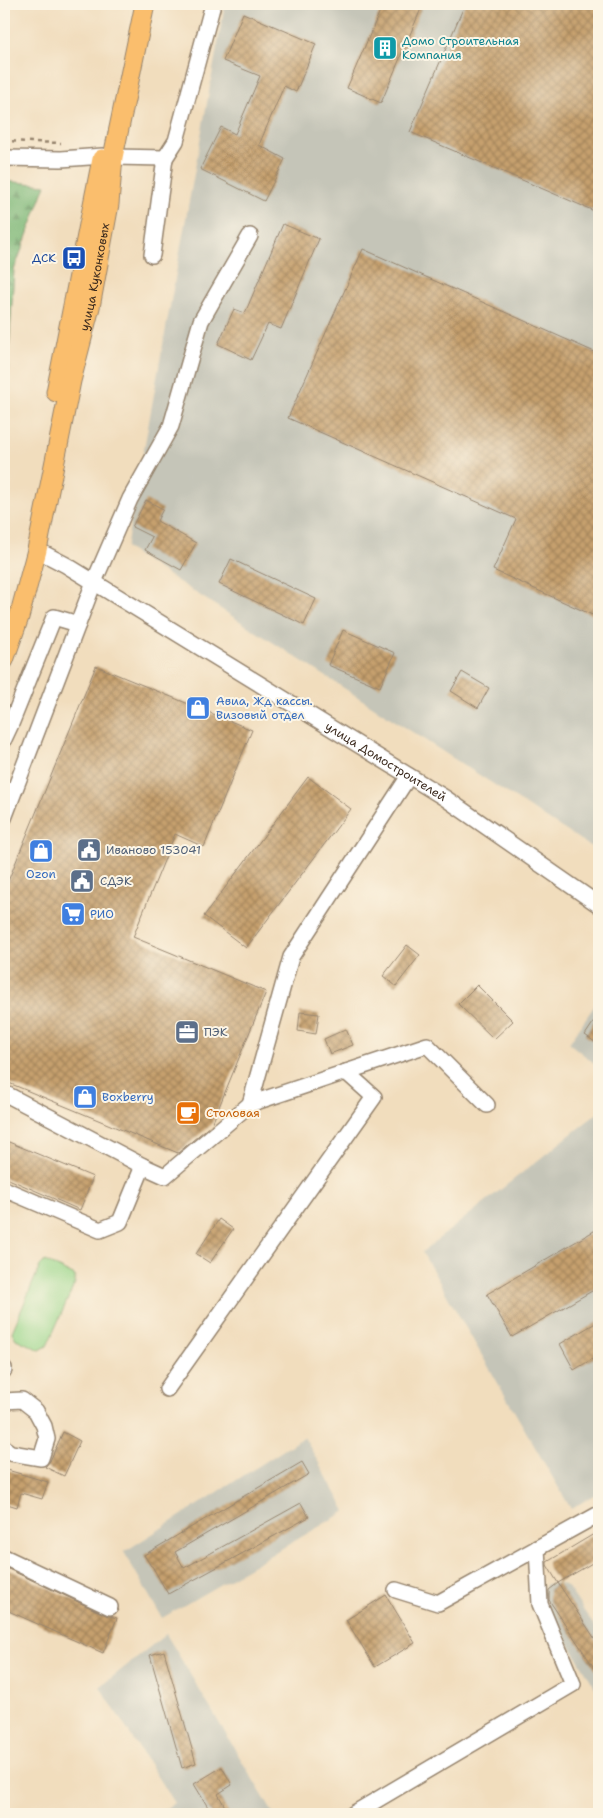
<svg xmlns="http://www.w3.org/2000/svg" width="603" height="1818" font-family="'Shantell Sans',sans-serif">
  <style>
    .industrial { fill: #c5c5b8 }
    .green { fill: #9ad68a; stroke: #6a8054 }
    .forest { fill: url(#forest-firs); stroke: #5b704a }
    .building { fill: url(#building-cross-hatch) }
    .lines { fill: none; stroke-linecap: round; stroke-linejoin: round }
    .minor-casing { stroke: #96846e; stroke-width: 18 }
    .major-casing { stroke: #96846e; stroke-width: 21 }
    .path { stroke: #96846e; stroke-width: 2.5; stroke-dasharray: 4 4; stroke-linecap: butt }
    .minor { stroke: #fff; stroke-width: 15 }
    .major { stroke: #fabe6d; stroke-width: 19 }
    .labels { text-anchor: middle; stroke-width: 4; stroke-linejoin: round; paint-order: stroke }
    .culture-label { font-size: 12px; fill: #0d838f; stroke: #fcf5e5; text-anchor: start }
    .transit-label { font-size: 12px; fill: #164399; stroke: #fcf5e5; text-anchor: end }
    .street-label { font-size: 12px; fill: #3b2a1e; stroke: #fcf5e5 }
    .shop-label { font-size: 12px; fill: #366cbe; stroke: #fcf5e5; text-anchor: start }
    .service-label { font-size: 12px; fill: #4e5e75; stroke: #fcf5e5; text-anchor: start }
    .food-label { font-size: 12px; fill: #c56008; stroke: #fcf5e5; text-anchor: start }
  </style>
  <defs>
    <pattern id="forest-firs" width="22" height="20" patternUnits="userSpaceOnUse" patternTransform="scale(1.25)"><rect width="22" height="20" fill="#7bb776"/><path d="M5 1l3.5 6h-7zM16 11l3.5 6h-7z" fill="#669560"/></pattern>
    <pattern id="building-cross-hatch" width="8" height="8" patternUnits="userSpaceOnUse" patternTransform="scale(1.25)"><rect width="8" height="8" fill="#c6a06e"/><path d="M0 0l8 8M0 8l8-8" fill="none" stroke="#a2835a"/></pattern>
  </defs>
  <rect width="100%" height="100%" fill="#fcf5e5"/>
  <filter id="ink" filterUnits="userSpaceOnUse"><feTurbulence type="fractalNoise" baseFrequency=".02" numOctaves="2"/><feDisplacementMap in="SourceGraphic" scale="10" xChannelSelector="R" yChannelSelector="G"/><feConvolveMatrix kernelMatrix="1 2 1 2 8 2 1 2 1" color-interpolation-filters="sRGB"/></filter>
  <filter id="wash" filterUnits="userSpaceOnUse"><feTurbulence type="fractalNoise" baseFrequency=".0096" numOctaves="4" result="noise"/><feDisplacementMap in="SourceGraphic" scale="20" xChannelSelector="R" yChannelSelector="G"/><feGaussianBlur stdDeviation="1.12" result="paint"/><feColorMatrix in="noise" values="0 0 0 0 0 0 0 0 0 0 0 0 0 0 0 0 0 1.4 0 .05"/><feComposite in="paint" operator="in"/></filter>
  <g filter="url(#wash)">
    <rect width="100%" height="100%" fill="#f1ddbd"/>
    <g class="industrial">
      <path d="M225,4H599V852L126,548Z"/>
      <path d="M599,999V1067L569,1043Z"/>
      <path d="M599,1112V1492L571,1509L422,1252Z"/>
      <path d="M304,1437L346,1511L162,1618L124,1552Z"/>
      <path d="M558,1583L567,1586L599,1633V1694L552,1616L542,1592L547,1584Z"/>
      <path d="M166,1634L273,1813L157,1814L174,1803L100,1687Z"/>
    </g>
    <path class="green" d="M45,1261L75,1276V1283L47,1346L40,1350L16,1339L12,1332L40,1266Z"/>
    <path class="forest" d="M4,181L46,185L14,270L5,416Z"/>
    <g id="blocks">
      <g class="building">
        <path d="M383,4H423L381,103L347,88Z"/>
        <path d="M465,4H599V213L410,132Z"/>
        <path d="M243,13L316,44L296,92L284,86L259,145L285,159L264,201L200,169L221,127L235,134L260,76L223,61Z"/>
        <path d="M283,224L319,239L281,329L268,324L251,360L218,344L234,309L245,313Z"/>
        <path d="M363,249L599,354V618L493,570L516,519L288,418Z"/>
        <path d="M146,500L163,509L157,521L196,543L181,570L145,550L152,537L132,527Z"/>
        <path d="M231,559L316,599L304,625L219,584Z"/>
        <path d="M343,630L395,653L380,687L328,665Z"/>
        <path d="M96,666L252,730L204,847L175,834L133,937L266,992L212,1124L178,1153L4,1081V891Z"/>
        <path d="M462,672L489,688L478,708L451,691Z"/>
        <path d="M308,777L351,809L246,948L204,916Z"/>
        <path d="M407,945L420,955L396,986L383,976Z"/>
        <path d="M477,985L513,1021L494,1039L458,1004Z"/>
        <path d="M300,1012L319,1014L316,1034L298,1031Z"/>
        <path d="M599,1014V1045L585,1035Z"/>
        <path d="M346,1029L353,1045L330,1054L324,1039Z"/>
        <path d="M4,1140L93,1177L80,1210L4,1177Z"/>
        <path d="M219,1219L233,1229L210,1263L196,1254Z"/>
        <path d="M599,1228V1287L512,1337L487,1294Z"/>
        <path d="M599,1321V1355L574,1370L560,1344Z"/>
        <path d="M63,1432L80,1441L64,1476L45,1467L50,1461Z"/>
        <path d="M302,1462L309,1474L175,1552L184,1568L301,1503L309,1517L168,1594L152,1566H151L144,1555Z"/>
        <path d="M4,1469L48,1482L42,1499L21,1493L17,1507L4,1503Z"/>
        <path d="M599,1531V1559L558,1583L547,1565V1562Z"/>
        <path d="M4,1567L106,1615L117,1618L103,1653L4,1609Z"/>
        <path d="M558,1583L599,1645V1675L549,1600V1590Z"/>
        <path d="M386,1595L415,1643L375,1667L346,1620Z"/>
        <path d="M164,1651L196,1763L182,1768L150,1655Z"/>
        <path d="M222,1767L232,1785L218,1794L229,1814H212L194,1784Z"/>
      </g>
    </g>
  </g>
  <g filter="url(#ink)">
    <use href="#blocks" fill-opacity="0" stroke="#96846e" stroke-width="1"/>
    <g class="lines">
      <defs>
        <g id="minor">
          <path d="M113,157L165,158L176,141L213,4"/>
          <path d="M4,158L61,159L103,156"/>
          <path d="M152,255L165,158"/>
          <path id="s1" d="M37,550L66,565L445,798L599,905"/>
          <path d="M4,739L11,724L54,617L78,624"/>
          <path d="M409,776L291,957L250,1104L427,1045L487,1105"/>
          <path d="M4,818L94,582L130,499L171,426L201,321L250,236"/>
          <path d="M4,1093L143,1166L165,1176L250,1104"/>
          <path d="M4,1189L100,1230L120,1222L143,1166"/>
          <path d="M4,1368V1370"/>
          <path d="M167,1389L374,1097L346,1072"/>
          <path d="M4,1401L22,1400L36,1411L44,1426L47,1439L41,1458L11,1453L4,1448"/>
          <path d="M4,1557L110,1607"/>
          <path d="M396,1590L438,1603L599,1514"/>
          <path d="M353,1814L573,1684L540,1604L537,1548"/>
        </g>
        <g id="major">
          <path d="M56,392L102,159"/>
          <path id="s2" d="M4,660L19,617L37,550L71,381L90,307L109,204L113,157L145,4"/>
        </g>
      </defs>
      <use href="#minor" class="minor-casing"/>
      <use href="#major" class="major-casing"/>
      <path class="path" d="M4,141L61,143"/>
      <use href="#minor" class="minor"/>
      <use href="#major" class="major"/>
    </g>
  </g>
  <defs>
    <symbol id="building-square" viewBox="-11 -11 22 22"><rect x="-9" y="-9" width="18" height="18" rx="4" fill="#0f9aa8" stroke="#fcf5e5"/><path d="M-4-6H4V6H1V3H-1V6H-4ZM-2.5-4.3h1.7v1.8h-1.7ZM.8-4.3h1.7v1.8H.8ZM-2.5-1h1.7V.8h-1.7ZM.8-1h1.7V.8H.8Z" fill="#fff"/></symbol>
    <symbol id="bus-square" viewBox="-11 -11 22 22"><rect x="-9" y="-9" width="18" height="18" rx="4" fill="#1a4fb4" stroke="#fcf5e5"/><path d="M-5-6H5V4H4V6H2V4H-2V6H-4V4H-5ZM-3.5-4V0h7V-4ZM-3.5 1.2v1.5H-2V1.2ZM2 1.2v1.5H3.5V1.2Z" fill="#fff"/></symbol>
    <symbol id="shop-square" viewBox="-11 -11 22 22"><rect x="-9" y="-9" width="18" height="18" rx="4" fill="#3f7fe0" stroke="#fcf5e5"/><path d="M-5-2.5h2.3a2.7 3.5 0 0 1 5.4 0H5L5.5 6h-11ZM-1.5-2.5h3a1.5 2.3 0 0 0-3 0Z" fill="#fff"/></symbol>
    <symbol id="civic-square" viewBox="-11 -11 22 22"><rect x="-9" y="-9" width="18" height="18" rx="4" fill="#5c6f8a" stroke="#fcf5e5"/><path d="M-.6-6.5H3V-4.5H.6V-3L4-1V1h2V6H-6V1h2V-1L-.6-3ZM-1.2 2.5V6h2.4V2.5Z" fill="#fff"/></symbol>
    <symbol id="supermarket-square" viewBox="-11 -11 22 22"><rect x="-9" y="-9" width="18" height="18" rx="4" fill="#3f7fe0" stroke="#fcf5e5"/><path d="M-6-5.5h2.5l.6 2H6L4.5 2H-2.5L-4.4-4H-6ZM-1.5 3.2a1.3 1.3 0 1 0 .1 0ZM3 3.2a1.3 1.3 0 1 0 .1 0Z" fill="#fff"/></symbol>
    <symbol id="office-square" viewBox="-11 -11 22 22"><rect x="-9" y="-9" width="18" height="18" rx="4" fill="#5c6f8a" stroke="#fcf5e5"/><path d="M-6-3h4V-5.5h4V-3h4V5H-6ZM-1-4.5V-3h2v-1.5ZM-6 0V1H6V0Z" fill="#fff"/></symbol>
    <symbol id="cafe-square" viewBox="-11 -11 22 22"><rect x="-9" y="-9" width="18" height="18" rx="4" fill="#e8710a" stroke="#fcf5e5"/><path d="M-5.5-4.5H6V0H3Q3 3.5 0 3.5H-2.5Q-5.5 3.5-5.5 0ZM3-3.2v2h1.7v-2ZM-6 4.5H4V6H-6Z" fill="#fff"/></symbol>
  </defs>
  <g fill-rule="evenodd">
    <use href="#building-square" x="371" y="34" width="28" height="28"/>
    <use href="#bus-square" x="60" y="244" width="28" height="28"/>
    <use href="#shop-square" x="184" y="694" width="28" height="28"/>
    <use href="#civic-square" x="75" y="836" width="28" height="28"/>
    <use href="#shop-square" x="27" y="837" width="28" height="28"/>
    <use href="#civic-square" x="68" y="867" width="28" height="28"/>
    <use href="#supermarket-square" x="59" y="900" width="28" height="28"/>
    <use href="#office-square" x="173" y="1018" width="28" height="28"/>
    <use href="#shop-square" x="71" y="1083" width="28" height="28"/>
    <use href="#cafe-square" x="174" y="1099" width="28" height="28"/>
  </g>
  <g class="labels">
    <g class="culture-label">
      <text x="402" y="45">Домо Строительная<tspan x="402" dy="14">Компания</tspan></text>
    </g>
    <g class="transit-label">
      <text x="56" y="262">ДСК</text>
    </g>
    <g class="street-label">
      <text dy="4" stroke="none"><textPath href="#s2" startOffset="394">улица Куконковых</textPath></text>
      <text dy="4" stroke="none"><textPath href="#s1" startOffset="408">улица Домостроителей</textPath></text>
    </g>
    <g class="shop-label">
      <text x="216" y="705">Авиа, Жд кассы.<tspan x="216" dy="14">Визовый отдел</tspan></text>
      <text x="41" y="878" text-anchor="middle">Ozon</text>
      <text x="90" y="918">РИО</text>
      <text x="102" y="1101">Boxberry</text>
    </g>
    <g class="service-label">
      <text x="106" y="854">Иваново 153041</text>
      <text x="100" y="885">СДЭК</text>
      <text x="204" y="1036">ПЭК</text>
    </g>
    <g class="food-label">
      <text x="206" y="1117">Столовая</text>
    </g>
  </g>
  <rect width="603" height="1818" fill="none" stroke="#fcf5e5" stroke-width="20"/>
</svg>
